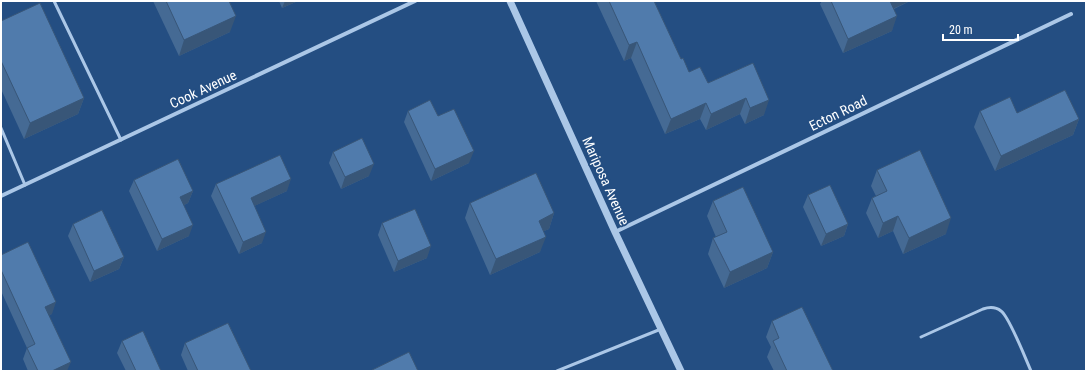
<svg xmlns="http://www.w3.org/2000/svg" width="1087" height="372" font-family="'Roboto Condensed',sans-serif">
  <style>
    .lines { fill: none; stroke-linecap: round; stroke-linejoin: round }
    .service { stroke: #abc7e7; stroke-width: 3 }
    .minor { stroke: #abc7e7; stroke-width: 4 }
    .tertiary { stroke: #abc7e7; stroke-width: 7 }
    .wall { fill: #456a94 }
    .shaded-wall { fill: #385678 }
    .building { fill: #507bac; stroke: #385678 }
    .labels { text-anchor: middle; stroke-width: 3.5; stroke-linejoin: round; paint-order: stroke }
    .street-label { font-size: 14px; fill: #fff; stroke: #244e82 }
  </style>
  <rect width="100%" height="100%" fill="#244e82"/>
  <g class="lines">
    <g class="service">
      <path d="M54,1L121,140"/>
      <path d="M1,128L25,185"/>
      <path d="M921,337L983,309C989,307 996,307 1001,311C1009,316 1026,360 1031,371"/>
      <path d="M557,371L661,329"/>
    </g>
    <g class="minor">
      <path d="M1,196L415,1"/>
      <path d="M615,232L1071,14"/>
    </g>
    <path class="tertiary" d="M510,1L615,232L681,371"/>
  </g>
  <g class="wall">
    <path d="M153,1H229L230,32L179,56Z"/>
    <path d="M279,1H298L282,8Z"/>
    <path d="M596,1H654L681,59L689,72L708,83L753,63L764,115L745,124L740,114L706,130L700,119L665,134L631,58L624,61Z"/>
    <path d="M822,1H910L894,9L892,31L843,53L820,4Z"/>
    <path d="M1,21L84,98L78,114L24,139L1,89Z"/>
    <path d="M408,111L438,116L469,163L431,181L404,122Z"/>
    <path d="M980,111L1017,113L1079,119L1073,135L995,171L974,127Z"/>
    <path d="M333,152L369,176L341,189L329,163Z"/>
    <path d="M877,170L946,234L903,254L893,231L878,238L866,213L872,198L876,196L871,186Z"/>
    <path d="M134,180L193,191L188,203L184,205L189,236L157,251L129,191Z"/>
    <path d="M216,184L287,191L254,206L262,243L239,254L211,196Z"/>
    <path d="M808,195L848,224L844,236L821,246L803,207Z"/>
    <path d="M713,201L773,252L767,268L724,288L708,254L713,238L716,237L707,216Z"/>
    <path d="M470,203L554,213L549,229L544,231L540,252L490,275L465,218Z"/>
    <path d="M382,223L427,258L394,272L378,235Z"/>
    <path d="M73,224L124,257L119,269L90,282L68,236Z"/>
    <path d="M1,255L52,314L49,315L67,371H28L23,359L27,348L1,291Z"/>
    <path d="M772,321L833,371H774L767,357L771,347L766,337Z"/>
    <path d="M122,341L161,371H126L117,353Z"/>
    <path d="M185,343L251,371H188L181,355Z"/>
  </g>
  <g class="shaded-wall">
    <path d="M285,1H298L282,8Z"/>
    <path d="M888,1H910L884,13Z"/>
    <path d="M236,16L230,32L179,56L184,40Z"/>
    <path d="M897,16L892,31L843,53L848,39Z"/>
    <path d="M637,42L631,58L624,61L629,45Z"/>
    <path d="M84,98L78,114L24,139L30,123Z"/>
    <path d="M746,98L740,114L706,130L711,114Z"/>
    <path d="M769,100L764,115L745,124L750,108Z"/>
    <path d="M706,103L700,119L665,134L671,119Z"/>
    <path d="M1079,119L1073,135L995,171L1001,156Z"/>
    <path d="M474,151L469,163L431,181L435,169Z"/>
    <path d="M374,164L369,176L341,189L345,177Z"/>
    <path d="M291,179L287,191L246,210L251,198Z"/>
    <path d="M193,191L188,203L176,209L180,197Z"/>
    <path d="M554,213L549,229L533,236L539,221Z"/>
    <path d="M898,216L893,231L878,238L883,223Z"/>
    <path d="M951,218L946,234L903,254L909,238Z"/>
    <path d="M848,224L844,236L821,246L826,234Z"/>
    <path d="M193,225L189,236L157,251L162,239Z"/>
    <path d="M266,232L262,243L239,254L243,242Z"/>
    <path d="M546,237L540,252L490,275L496,259Z"/>
    <path d="M431,246L427,258L394,272L398,261Z"/>
    <path d="M773,252L767,268L724,288L730,272Z"/>
    <path d="M124,257L119,269L90,282L94,271Z"/>
    <path d="M56,302L52,314L40,319L45,307Z"/>
    <path d="M71,362L67,371H52Z"/>
  </g>
  <g class="building">
    <path d="M166,1H229L236,16L184,40Z"/>
    <path d="M609,1H654L681,59L683,58L689,72L700,67L708,83L753,63L769,100L750,108L746,98L711,114L706,103L671,119L637,42L629,45Z"/>
    <path d="M831,1H890L897,16L848,39Z"/>
    <path d="M40,3L84,98L30,123L1,61V21Z"/>
    <path d="M1065,90L1079,119L1001,156L980,111L1010,97L1017,113Z"/>
    <path d="M430,100L438,116L454,109L474,151L435,169L408,111Z"/>
    <path d="M362,138L374,164L345,177L333,152Z"/>
    <path d="M920,150L951,218L909,238L898,216L883,223L872,198L887,191L877,170Z"/>
    <path d="M280,155L291,179L251,198L266,232L243,242L216,184Z"/>
    <path d="M178,159L193,191L180,197L193,225L162,239L134,180Z"/>
    <path d="M536,173L554,213L539,221L546,237L496,259L470,203Z"/>
    <path d="M830,185L848,224L826,234L808,195Z"/>
    <path d="M743,187L773,252L730,272L713,238L727,232L713,201Z"/>
    <path d="M415,209L431,246L398,261L382,223Z"/>
    <path d="M102,210L124,257L94,271L73,224Z"/>
    <path d="M28,242L56,302L45,307L71,362L52,371H38L27,348L35,344L1,270V255Z"/>
    <path d="M802,307L833,371H787L773,341L779,338L772,321Z"/>
    <path d="M228,323L251,371H198L185,343Z"/>
    <path d="M143,331L161,371H136L122,341Z"/>
    <path d="M409,352L418,371H373L372,370Z"/>
  </g>
  <g class="labels">
    <g class="street-label">
      <text transform="translate(203 89) rotate(-25)" y="5">Cook Avenue</text>
      <text transform="translate(838 113) rotate(-26)" y="5">Ecton Road</text>
      <text transform="translate(606 181) rotate(66)" y="5">Mariposa Avenue</text>
    </g>
  </g>
  <rect width="1087" height="372" fill="none" stroke="#ffffff" stroke-width="4"/>
  <path d="M943 34v6h75v-6" fill="none" stroke="#ffffff" stroke-width="2"/>
  <text x="949" y="34" font-size="12" fill="#ffffff" stroke="#244e82" stroke-width="3" paint-order="stroke">20 m</text>
</svg>
